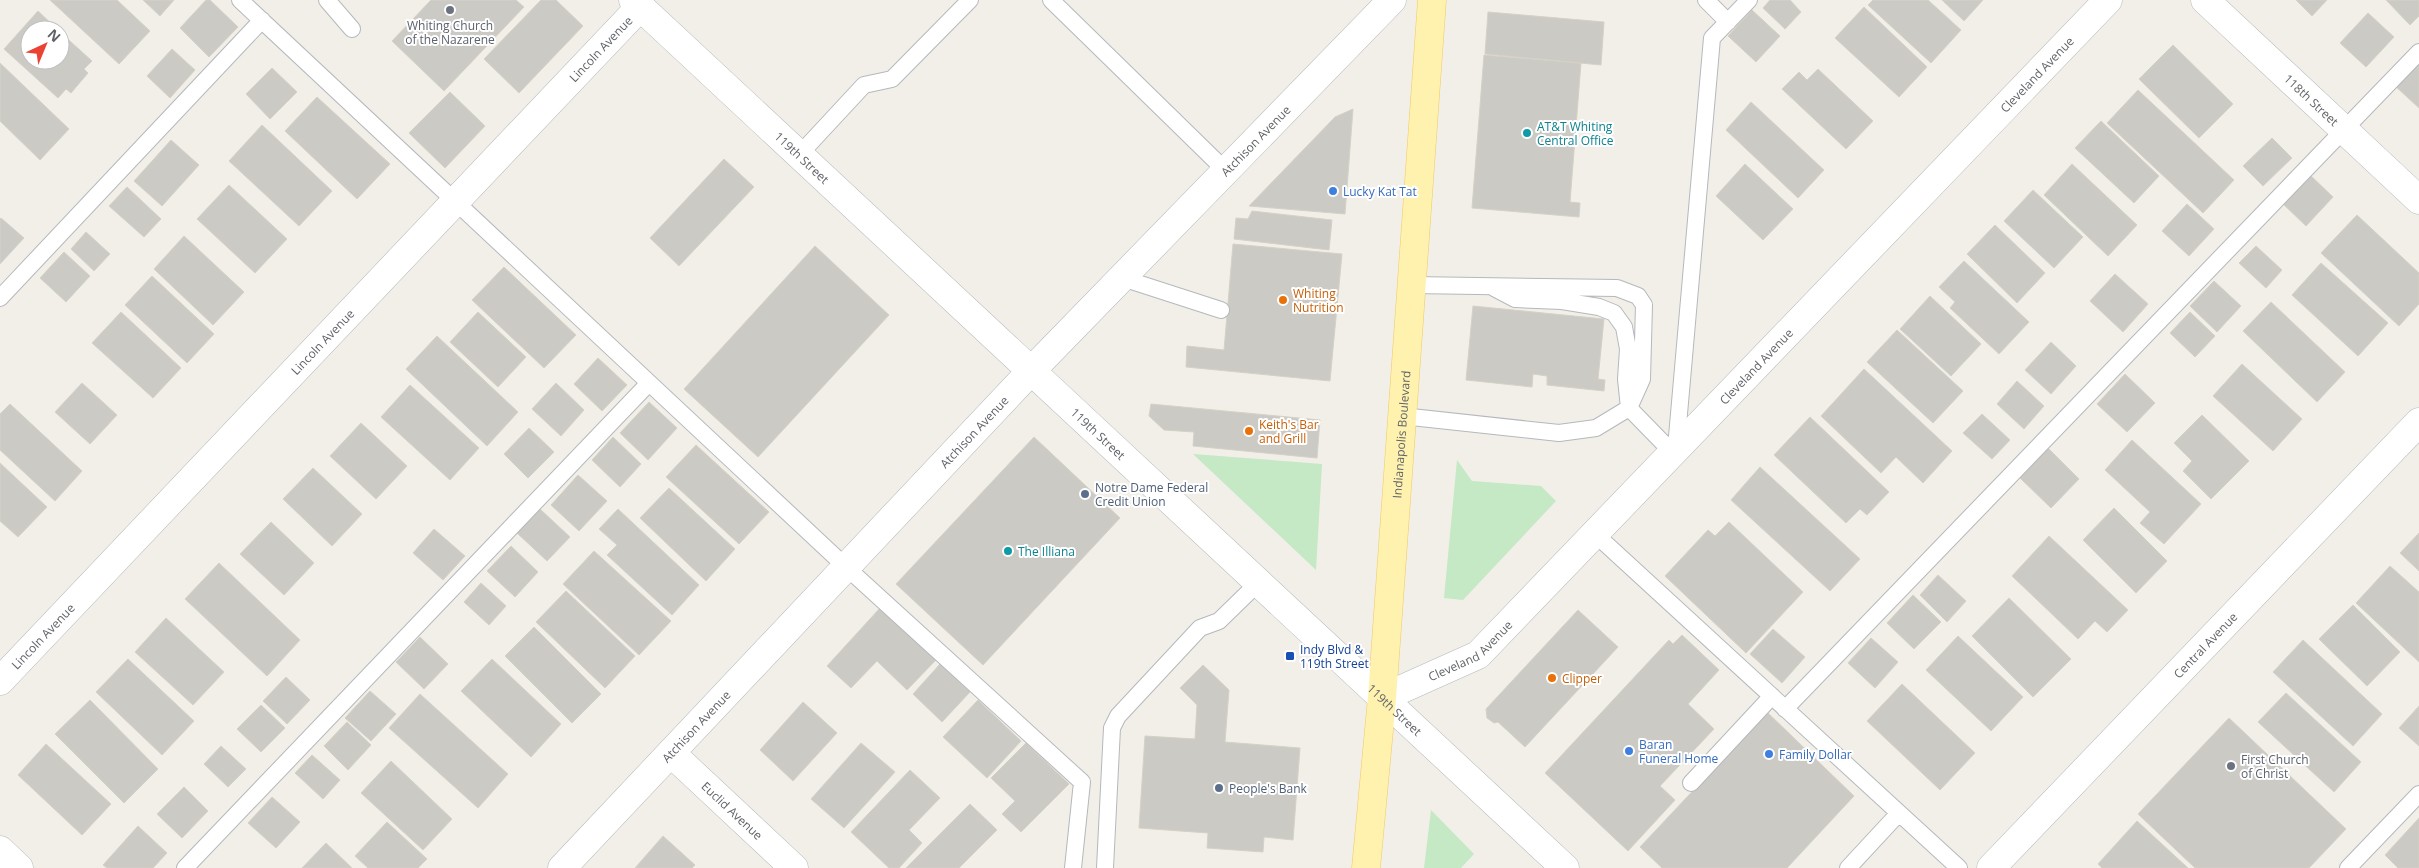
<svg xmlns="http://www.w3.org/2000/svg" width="2419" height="868" viewBox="0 0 2419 868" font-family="'Open Sans',sans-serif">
<rect width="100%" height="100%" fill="#f1efe8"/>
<path fill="#c5e8c5" d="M 1193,454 L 1322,464 L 1316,570 Z
M 1457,460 L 1472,481 L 1541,486 L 1556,501 L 1463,600 L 1444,598 Z
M 1431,810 L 1474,854 L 1461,868 L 1424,868 Z"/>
<path fill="#cccac5" stroke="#d6d1c6" d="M 50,0 L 117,0 L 150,31 L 119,64 Z
M 143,0 L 174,0 L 160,16 Z
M 206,0 L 210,0 L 238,27 L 209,57 L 180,28 Z
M 431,0 L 516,0 L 524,7 L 444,91 L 392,41 Z
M 541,0 L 556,0 L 583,26 L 519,93 L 484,59 Z
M 1770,0 L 1790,0 L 1801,12 L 1785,29 L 1763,8 Z
M 1873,0 L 1928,0 L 1961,30 L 1931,63 L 1868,5 Z
M 1942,0 L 1983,0 L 1964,21 Z
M 2296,0 L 2327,0 L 2312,16 Z
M 2386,0 L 2419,0 L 2419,16 L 2410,25 Z
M 1864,7 L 1927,67 L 1899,97 L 1835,38 Z
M 1752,10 L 1780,36 L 1756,62 L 1728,36 Z
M 38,11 L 58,30 L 30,30 L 30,60 L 60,60 L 60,32 L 92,61 L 84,69 L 88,73 L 71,93 L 66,89 L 58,98 L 4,49 Z
M 1488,12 L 1604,22 L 1601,65 L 1485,54 Z
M 2368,13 L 2394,37 L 2366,67 L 2340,43 Z
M 2173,45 L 2233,104 L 2199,138 L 2139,79 Z
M 172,49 L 195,70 L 170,98 L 147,76 Z
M 1484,55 L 1581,63 L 1570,202 L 1580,203 L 1579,217 L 1472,208 Z
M 2419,58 L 2419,108 L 2394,85 Z
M 0,63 L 69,129 L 40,160 L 0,121 Z
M 272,68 L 297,92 L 270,119 L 246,94 Z
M 1818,69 L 1873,121 L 1846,149 L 1782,89 L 1799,72 L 1807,80 Z
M 2138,90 L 2234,180 L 2203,213 L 2107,123 Z
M 450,92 L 485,126 L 445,168 L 409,133 Z
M 317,97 L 390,164 L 357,199 L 285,131 Z
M 1751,102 L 1824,170 L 1798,198 L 1726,130 Z
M 1353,109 L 1345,214 L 1249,206 L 1335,117 Z
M 2101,121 L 2159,176 L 2134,203 L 2075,148 Z
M 262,125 L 332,191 L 299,226 L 229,161 Z
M 2272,138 L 2292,158 L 2263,186 L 2243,166 Z
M 171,140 L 199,165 L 162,206 L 134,181 Z
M 724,159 L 754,187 L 679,266 L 650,238 Z
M 1745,164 L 1793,209 L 1763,240 L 1716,196 Z
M 2072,164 L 2137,225 L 2108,256 L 2044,195 Z
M 2309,174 L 2333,197 L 2306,226 L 2282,203 Z
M 229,185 L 287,239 L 255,273 L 197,219 Z
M 127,187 L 161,219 L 144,237 L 109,206 Z
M 2033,190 L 2083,237 L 2054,268 L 2004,221 Z
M 2187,204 L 2214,229 L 2189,256 L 2162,231 Z
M 1252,211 L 1332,220 L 1329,250 L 1234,239 L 1236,218 L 1248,219 Z
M 2357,215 L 2419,273 L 2419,304 L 2399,326 L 2321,253 Z
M 1,218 L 24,238 L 0,264 L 0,219 Z
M 1995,225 L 2045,273 L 2017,303 L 1967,254 Z
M 86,232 L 110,254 L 94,271 L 71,249 Z
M 184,236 L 244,292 L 213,325 L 154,269 Z
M 1233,244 L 1342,254 L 1330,381 L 1186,367 L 1187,346 L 1224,350 Z
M 815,246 L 889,315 L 758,457 L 684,389 Z
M 2256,246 L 2282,270 L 2266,288 L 2239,263 Z
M 64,252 L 90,276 L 66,302 L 40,278 Z
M 1964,261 L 2029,322 L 1999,354 L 1950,308 L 1955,302 L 1939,287 Z
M 2321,263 L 2388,323 L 2358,356 L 2292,295 Z
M 504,267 L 576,335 L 544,368 L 472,300 Z
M 2115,274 L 2148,304 L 2123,332 L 2090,301 Z
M 152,276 L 214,334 L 187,363 L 125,305 Z
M 2214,281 L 2241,306 L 2217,332 L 2190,306 Z
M 1930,296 L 1981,344 L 1951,376 L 1900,329 Z
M 2271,302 L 2345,372 L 2317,402 L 2243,331 Z
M 1473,306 L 1604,319 L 1598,379 L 1605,380 L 1604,391 L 1547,385 L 1547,376 L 1533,374 L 1532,387 L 1466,380 Z
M 121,312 L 181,368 L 153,398 L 92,343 Z
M 478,312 L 526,357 L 498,387 L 450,342 Z
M 2190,312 L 2215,336 L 2195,357 L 2170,333 Z
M 1897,330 L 1963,391 L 1933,423 L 1867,362 Z
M 437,336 L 518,412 L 487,446 L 406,369 Z
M 2051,342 L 2076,366 L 2051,394 L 2025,370 Z
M 598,358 L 627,385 L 602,411 L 574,384 Z
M 2242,364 L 2302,419 L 2273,451 L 2213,396 Z
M 1864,369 L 1952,451 L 1923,483 L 1896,457 L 1881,473 L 1821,416 Z
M 2125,374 L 2155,403 L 2127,432 L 2097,404 Z
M 2017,381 L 2044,406 L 2024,429 L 1997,404 Z
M 82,383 L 117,415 L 90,444 L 55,412 Z
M 556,383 L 584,410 L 561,436 L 532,409 Z
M 410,385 L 479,448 L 450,480 L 381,417 Z
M 649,402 L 677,428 L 648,460 L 620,433 Z
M 10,404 L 82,471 L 55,501 L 0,450 L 0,414 Z
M 1151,404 L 1320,420 L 1317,458 L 1193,446 L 1194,432 L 1164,430 L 1149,416 Z
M 1982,414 L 2010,440 L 1992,459 L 1963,433 Z
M 2202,415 L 2249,461 L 2211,499 L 2183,471 L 2192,461 L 2174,443 Z
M 1810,417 L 1889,492 L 1867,515 L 1860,509 L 1846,523 L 1774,455 Z
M 361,423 L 407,466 L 376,499 L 330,456 Z
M 529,428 L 554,452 L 528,478 L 504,454 Z
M 613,437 L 641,464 L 620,487 L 592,460 Z
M 1034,437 L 1120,518 L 983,665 L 896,584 Z
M 2132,440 L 2201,504 L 2164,544 L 2140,523 L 2150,512 L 2105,470 Z
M 696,445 L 769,512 L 739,544 L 666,477 Z
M 2048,448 L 2079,479 L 2051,508 L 2020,478 Z
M 0,463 L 47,507 L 18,537 L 0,521 Z
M 1760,467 L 1860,559 L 1830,591 L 1731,500 Z
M 313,468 L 362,514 L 332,546 L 283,499 Z
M 578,475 L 607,501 L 579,531 L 551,505 Z
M 669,488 L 735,549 L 706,581 L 640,518 Z
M 2114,508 L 2167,561 L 2136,593 L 2083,540 Z
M 540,509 L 570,537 L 547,561 L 517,533 Z
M 618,509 L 699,585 L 672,615 L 607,555 L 617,545 L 599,529 Z
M 271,522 L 314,563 L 284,595 L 240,554 Z
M 1729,522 L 1803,592 L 1746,653 L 1665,576 L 1708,530 L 1715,536 Z
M 434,529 L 465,556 L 443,580 L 413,553 Z
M 2419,533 L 2419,571 L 2400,553 Z
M 2049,536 L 2128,610 L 2107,632 L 2095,621 L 2078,639 L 2012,576 Z
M 511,546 L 538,572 L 515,597 L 487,571 Z
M 594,551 L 671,621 L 639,655 L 563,584 Z
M 219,563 L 300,640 L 267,676 L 185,599 Z
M 2390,566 L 2419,592 L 2419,662 L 2356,603 Z
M 1938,575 L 1966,601 L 1947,622 L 1920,595 Z
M 481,583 L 506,606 L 489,625 L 464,602 Z
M 566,591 L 635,656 L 605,688 L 536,622 Z
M 1913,595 L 1941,622 L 1914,649 L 1887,623 Z
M 2009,598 L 2071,659 L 2033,697 L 1972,636 Z
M 2353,605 L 2400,652 L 2367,686 L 2319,639 Z
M 880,608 L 936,660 L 907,690 L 877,661 L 851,688 L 827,666 Z
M 1578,610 L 1618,647 L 1525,747 L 1498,722 L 1494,723 L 1487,718 L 1486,709 Z
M 166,618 L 224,672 L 193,705 L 135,652 Z
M 534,627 L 601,694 L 572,723 L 505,656 Z
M 1773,629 L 1805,657 L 1782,683 L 1750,654 Z
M 1682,635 L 1719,670 L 1688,704 L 1714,729 L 1660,786 L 1675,800 L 1628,851 L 1545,773 L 1669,640 L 1673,644 Z
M 1958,636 L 2023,697 L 1991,731 L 1926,670 Z
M 420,637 L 448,664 L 424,689 L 396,662 Z
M 1871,638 L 1898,662 L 1875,688 L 1848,663 Z
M 2303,640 L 2382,714 L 2353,746 L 2273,672 Z
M 128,659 L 194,721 L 162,755 L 96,692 Z
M 492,659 L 561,724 L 531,757 L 461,691 Z
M 940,664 L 970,692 L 942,722 L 913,694 Z
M 1203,665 L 1229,690 L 1225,742 L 1300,748 L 1293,840 L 1264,837 L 1263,852 L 1207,848 L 1208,833 L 1139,828 L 1145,736 L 1195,739 L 1197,705 L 1180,688 Z
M 286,677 L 310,700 L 287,724 L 263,701 Z
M 1902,684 L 1975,753 L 1940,790 L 1867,721 Z
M 370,691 L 396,714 L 371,741 L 345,718 Z
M 2286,693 L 2361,762 L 2334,792 L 2258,722 Z
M 420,694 L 508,774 L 478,808 L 389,728 Z
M 90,700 L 158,769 L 124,803 L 55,734 Z
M 978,700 L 1021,741 L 987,778 L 943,737 Z
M 803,702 L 837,733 L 793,781 L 760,750 Z
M 261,705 L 285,728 L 261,752 L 237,729 Z
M 2419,706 L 2419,746 L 2399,728 Z
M 1767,712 L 1854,796 L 1787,868 L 1662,868 L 1640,847 Z
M 2229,718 L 2346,829 L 2309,868 L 2195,868 L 2138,814 Z
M 347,722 L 371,745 L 348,770 L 324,746 Z
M 861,743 L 895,772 L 844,828 L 811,799 Z
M 1026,743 L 1069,784 L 1021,832 L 1002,814 L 1015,801 L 991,778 Z
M 46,744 L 111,804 L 82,835 L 18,775 Z
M 221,746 L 246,769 L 228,787 L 204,764 Z
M 312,755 L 340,780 L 323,799 L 295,773 Z
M 391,761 L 452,819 L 423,850 L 361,793 Z
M 910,770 L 940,798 L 909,830 L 922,843 L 899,868 L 889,868 L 851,832 Z
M 184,787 L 208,811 L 182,838 L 157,814 Z
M 272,797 L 300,822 L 276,848 L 248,823 Z
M 970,804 L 997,830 L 959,868 L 906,868 Z
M 2419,818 L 2419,868 L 2398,868 L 2385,855 Z
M 2137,821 L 2188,868 L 2102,868 L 2098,864 Z
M 387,822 L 427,859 L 418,868 L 368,868 L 355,856 Z
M 138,826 L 167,853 L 153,868 L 107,868 L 103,865 Z
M 663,836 L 695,865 L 692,868 L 635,868 Z
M 326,843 L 352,868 L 302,868 Z"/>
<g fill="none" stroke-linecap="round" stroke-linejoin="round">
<g stroke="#b5b8bc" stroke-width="18">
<path id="service" d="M 240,0 L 846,567 L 1082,782 L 1073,868
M 327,0 L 352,29
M 1051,0 L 1226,171
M 1706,0 L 1728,22
M 799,155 L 864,85 L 892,79 L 970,0
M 1122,278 L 1221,310
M 1494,288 L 1515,299 L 1562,301 L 1599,307 L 1614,313 L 1624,327 L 1628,349 L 1626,379 L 1629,408 L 1672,452
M 0,298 L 262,20
M 1402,416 L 1559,433 L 1596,428 L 1629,408 L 1642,379 L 1644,305 L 1638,296 L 1617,288 L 1412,285
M 1676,448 L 1712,38 L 1749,0
M 1594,533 L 1959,868
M 1785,709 L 2419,52
M 1691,783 L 1772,696
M 185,868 L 649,383
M 1105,868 L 1112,728 L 1118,716 L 1200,628 L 1219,621 L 1258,583
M 1848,868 L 1899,813
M 2348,868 L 2419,794"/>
</g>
<g stroke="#b5b8bc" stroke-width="29">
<g id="minor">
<path id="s1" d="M 2205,0 L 2419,200"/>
<path id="s2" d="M 0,681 L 640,7 L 640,0"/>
<path id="s3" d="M 1382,698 L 1478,655 L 2108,0"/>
<path id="s4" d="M 671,753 L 794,868"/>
<path d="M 0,850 L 19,868"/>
<path id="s5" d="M 562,868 L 1031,371 L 1392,0"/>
<path id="s6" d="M 1991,868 L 2419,422"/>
</g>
</g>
<g stroke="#b5b8bc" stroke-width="29">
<g id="tertiary">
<path id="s7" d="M 633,0 L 1565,868"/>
</g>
</g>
<g stroke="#f2c960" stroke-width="29">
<g id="primary">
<path id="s8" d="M 1366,868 L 1382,698 L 1432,0"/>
</g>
</g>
<use href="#service" stroke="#fff" stroke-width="16"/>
<use href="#minor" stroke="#fff" stroke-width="28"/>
<use href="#tertiary" stroke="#fff" stroke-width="28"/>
<use href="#primary" stroke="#fff2af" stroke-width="28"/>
</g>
<g fill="#6b7280" stroke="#fff" stroke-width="2">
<circle cx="450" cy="10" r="5"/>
<circle cx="2231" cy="766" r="5"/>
</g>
<g fill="#0f9aa8" stroke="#fff" stroke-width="2">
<circle cx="1527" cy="133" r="5"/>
<circle cx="1008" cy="551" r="5"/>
</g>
<g fill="#3f7fe0" stroke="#fff" stroke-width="2">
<circle cx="1333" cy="191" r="5"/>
<circle cx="1629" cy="751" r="5"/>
<circle cx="1769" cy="754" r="5"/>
</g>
<g fill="#e8710a" stroke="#fff" stroke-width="2">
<circle cx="1283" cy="300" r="5"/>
<circle cx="1249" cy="431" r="5"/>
<circle cx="1552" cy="678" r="5"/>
</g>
<g fill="#5c6f8a" stroke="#fff" stroke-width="2">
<circle cx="1085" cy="494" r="5"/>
<circle cx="1219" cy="788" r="5"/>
</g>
<rect fill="#1a4fb4" stroke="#fff" stroke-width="2" x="1285" y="651" width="10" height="10" rx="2.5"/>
<g text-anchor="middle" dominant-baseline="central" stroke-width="4" stroke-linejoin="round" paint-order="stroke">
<g font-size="12" fill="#5b616d" stroke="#fff">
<text x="450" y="25">Whiting Church<tspan x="450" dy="14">of the Nazarene</tspan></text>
<text x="2241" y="759" text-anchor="start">First Church<tspan x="2241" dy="14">of Christ</tspan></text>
</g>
<g font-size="12" fill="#5f6368" stroke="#fff">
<text stroke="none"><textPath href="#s2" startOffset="872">Lincoln Avenue</textPath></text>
<text stroke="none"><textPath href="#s3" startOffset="911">Cleveland Avenue</textPath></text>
<text stroke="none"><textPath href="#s1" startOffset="146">118th Street</textPath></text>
<text stroke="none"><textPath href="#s5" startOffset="1005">Atchison Avenue</textPath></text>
<text stroke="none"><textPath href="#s7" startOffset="231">119th Street</textPath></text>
<text stroke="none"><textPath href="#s2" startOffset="468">Lincoln Avenue</textPath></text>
<text stroke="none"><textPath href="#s3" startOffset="506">Cleveland Avenue</textPath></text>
<text stroke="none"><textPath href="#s5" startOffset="600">Atchison Avenue</textPath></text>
<text stroke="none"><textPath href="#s7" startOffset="636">119th Street</textPath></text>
<text stroke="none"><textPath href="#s8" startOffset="435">Indianapolis Boulevard</textPath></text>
<text stroke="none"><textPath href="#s2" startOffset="62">Lincoln Avenue</textPath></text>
<text stroke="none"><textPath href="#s6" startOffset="309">Central Avenue</textPath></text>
<text stroke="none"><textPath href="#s3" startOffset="101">Cleveland Avenue</textPath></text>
<text stroke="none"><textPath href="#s7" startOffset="1041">119th Street</textPath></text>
<text stroke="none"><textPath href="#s5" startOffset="195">Atchison Avenue</textPath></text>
<text stroke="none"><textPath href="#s4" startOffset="84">Euclid Avenue</textPath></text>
</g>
<g font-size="12" fill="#0d838f" stroke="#fff" text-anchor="start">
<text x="1537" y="126">AT&amp;T Whiting<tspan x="1537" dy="14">Central Office</tspan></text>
<text x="1018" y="551">The Illiana</text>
</g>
<g font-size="12" fill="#366cbe" stroke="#fff" text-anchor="start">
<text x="1343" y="191">Lucky Kat Tat</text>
<text x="1639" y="744">Baran<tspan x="1639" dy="14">Funeral Home</tspan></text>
<text x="1779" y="754">Family Dollar</text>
</g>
<g font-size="12" fill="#c56008" stroke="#fff" text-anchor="start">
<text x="1293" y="293">Whiting<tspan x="1293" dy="14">Nutrition</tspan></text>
<text x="1259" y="424">Keith's Bar<tspan x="1259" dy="14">and Grill</tspan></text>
<text x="1562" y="678">Clipper</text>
</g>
<g font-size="12" fill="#4e5e75" stroke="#fff" text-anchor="start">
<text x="1095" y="487">Notre Dame Federal<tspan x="1095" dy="14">Credit Union</tspan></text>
<text x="1229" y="788">People's Bank</text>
</g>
<g font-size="12" fill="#164399" stroke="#fff" text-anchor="start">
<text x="1300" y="649">Indy Blvd &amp;<tspan x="1300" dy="14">119th Street</tspan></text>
</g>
</g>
<g transform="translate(45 45) rotate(44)"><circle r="24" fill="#ffffff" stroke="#bfc1c3"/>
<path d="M0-4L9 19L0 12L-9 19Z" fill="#ea4335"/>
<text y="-8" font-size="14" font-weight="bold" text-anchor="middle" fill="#5f6368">N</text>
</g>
</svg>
